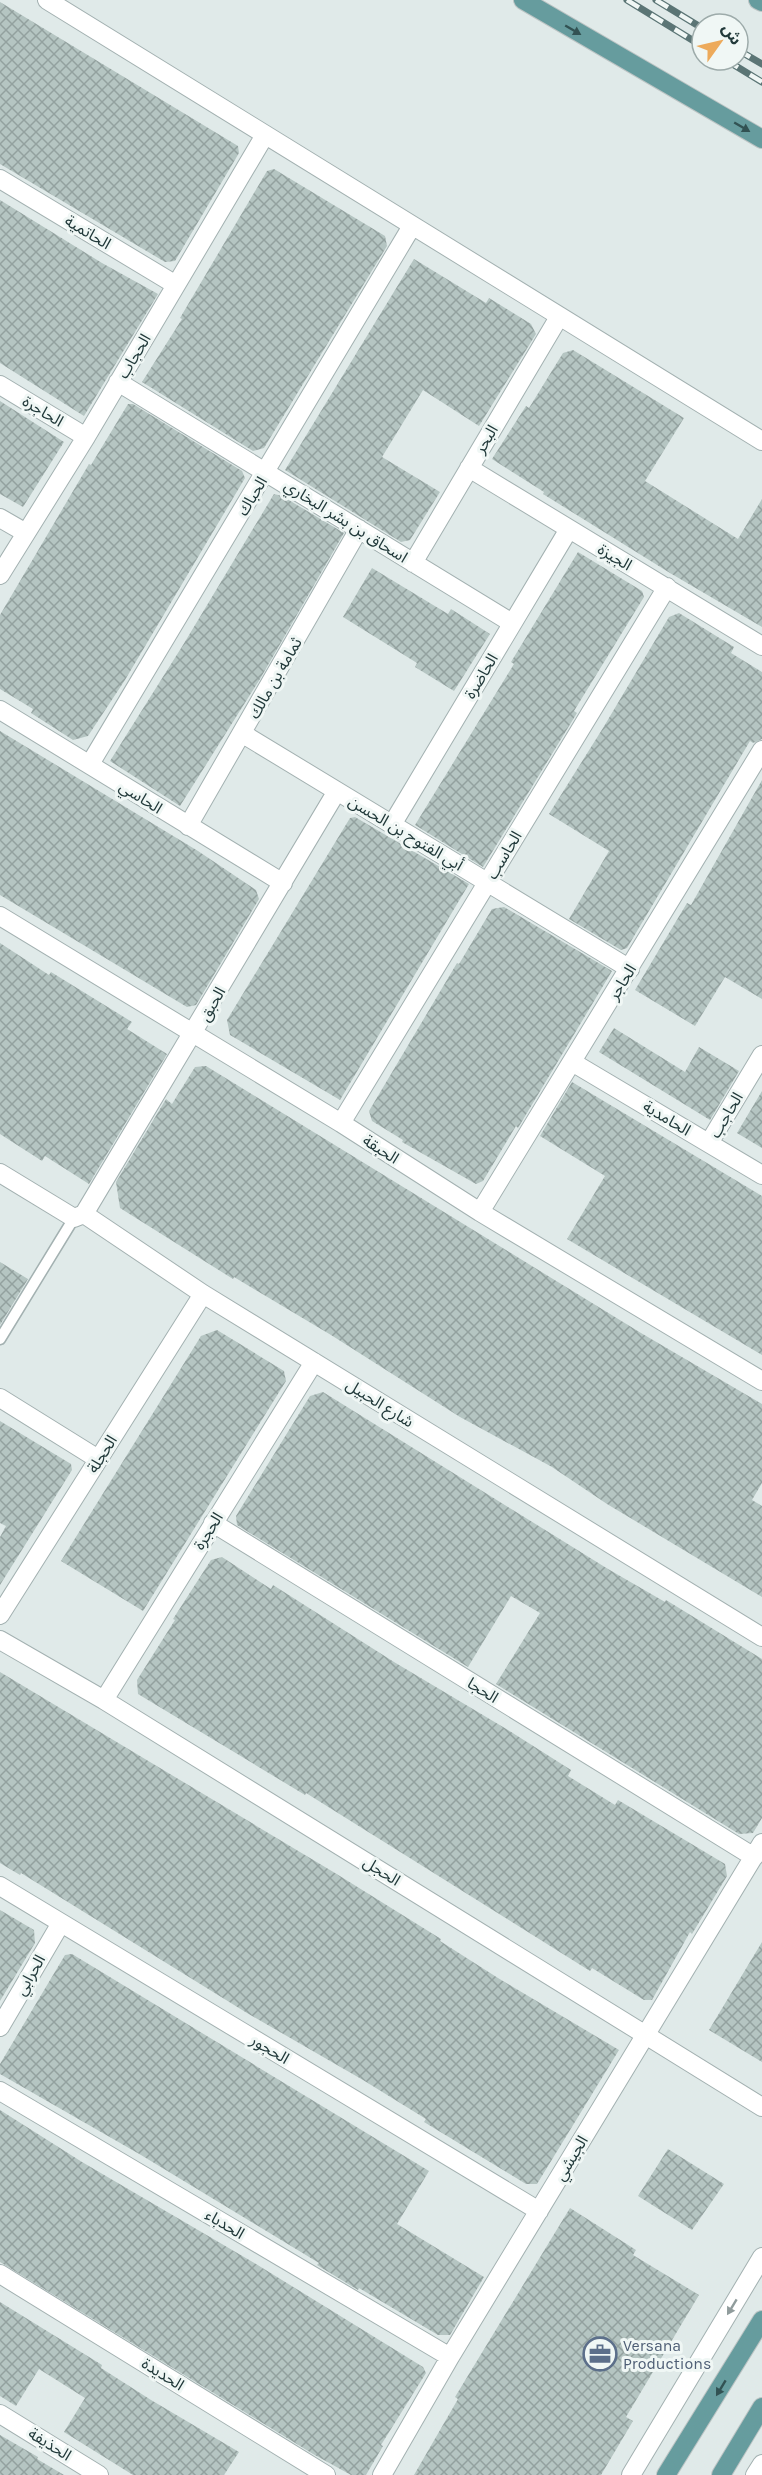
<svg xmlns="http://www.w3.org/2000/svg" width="762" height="2475" viewBox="0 0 762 2475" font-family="Karla,'Noto Sans Arabic',sans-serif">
<defs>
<pattern id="building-cross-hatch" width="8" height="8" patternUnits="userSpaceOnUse" patternTransform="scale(1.5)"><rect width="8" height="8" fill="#b5c5c2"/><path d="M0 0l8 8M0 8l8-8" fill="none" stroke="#93a19f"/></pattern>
</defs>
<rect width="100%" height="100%" fill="#e0eae9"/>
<path fill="url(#building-cross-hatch)" d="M 0,2 L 238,146 L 239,153 L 175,261 L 165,262 L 0,164 Z
M 274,169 L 385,236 L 387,246 L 264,448 L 253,451 L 142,382 L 182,319 L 180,318 L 267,171 Z
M 0,200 L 102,263 L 158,294 L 84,416 L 0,363 Z
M 414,259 L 486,303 L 489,298 L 531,324 L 536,334 L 479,426 L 423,390 L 382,457 L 440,492 L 410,540 L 401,542 L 285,470 Z
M 573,350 L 684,418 L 645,481 L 738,539 L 762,499 L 762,627 L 670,573 L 543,494 L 544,492 L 492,459 L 526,406 L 529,408 L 563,353 Z
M 0,401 L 64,442 L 23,507 L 0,494 Z
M 128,404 L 133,404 L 242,471 L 245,478 L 125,680 L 88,736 L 73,740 L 31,713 L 33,709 L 0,689 L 0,615 L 89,464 L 91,465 Z
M 274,494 L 282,496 L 344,533 L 260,679 L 180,806 L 110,761 L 183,645 Z
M 578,552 L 642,591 L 644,597 L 574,711 L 577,713 L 483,867 L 415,825 L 514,664 L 511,662 Z
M 372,568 L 448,614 L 451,609 L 490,634 L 454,691 L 415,667 L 417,663 L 343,617 Z
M 679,613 L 734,647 L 731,653 L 762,672 L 762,739 L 753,743 L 750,741 L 627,948 L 621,950 L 569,919 L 609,851 L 549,814 L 603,728 L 669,617 Z
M 0,731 L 198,851 L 256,890 L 259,899 L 196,1005 L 187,1007 L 0,895 Z
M 762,780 L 762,999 L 725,977 L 695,1026 L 635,990 L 687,903 L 691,905 Z
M 355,817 L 469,884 L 340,1100 L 230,1035 L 227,1020 L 350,818 Z
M 504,907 L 612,971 L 518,1128 L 516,1126 L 483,1181 L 476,1184 L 402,1142 L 403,1140 L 372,1121 L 369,1111 L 457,963 L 459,964 L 492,909 Z
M 0,943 L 49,975 L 51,972 L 132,1022 L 127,1029 L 167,1054 L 89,1184 L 45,1156 L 42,1161 L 0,1134 Z
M 614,1028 L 685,1072 L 699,1047 L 739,1071 L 710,1120 L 599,1052 Z
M 206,1066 L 641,1333 L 762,1404 L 762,1483 L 752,1500 L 762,1506 L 762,1597 L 607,1504 L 552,1467 L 460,1417 L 331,1335 L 234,1277 L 233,1279 L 120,1208 L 116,1182 L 166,1099 L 172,1104 L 195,1067 Z
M 572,1082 L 762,1196 L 762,1355 L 567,1239 L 605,1176 L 540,1136 Z
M 762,1091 L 762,1148 L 737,1133 Z
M 0,1262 L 28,1279 L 0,1325 Z
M 217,1330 L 284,1371 L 286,1381 L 143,1611 L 61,1561 L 201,1336 Z
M 323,1392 L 608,1569 L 665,1602 L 666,1600 L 762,1659 L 762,1818 L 753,1833 L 739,1834 L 496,1684 L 540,1613 L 511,1596 L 468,1667 L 237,1525 L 236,1516 L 310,1396 Z
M 0,1421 L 71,1464 L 72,1470 L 0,1585 L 0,1537 L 6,1526 L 0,1523 Z
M 222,1557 L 271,1589 L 273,1585 L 394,1662 L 508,1730 L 571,1770 L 568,1776 L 615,1805 L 618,1800 L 725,1864 L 727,1876 L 692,1934 L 690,1932 L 652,2000 L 644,2000 L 592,1968 L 590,1971 L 306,1793 L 305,1795 L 138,1694 L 137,1680 L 175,1620 L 173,1619 L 211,1560 Z
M 0,1672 L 335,1873 L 441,1939 L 440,1941 L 498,1978 L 619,2050 L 537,2184 L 526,2184 L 424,2122 L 426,2119 L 363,2080 L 247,2013 L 21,1873 L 20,1875 L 0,1863 Z
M 0,1910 L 34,1930 L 35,1943 L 0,2001 Z
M 762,1942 L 762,2062 L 709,2030 Z
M 72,1954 L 429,2171 L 397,2224 L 484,2277 L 450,2335 L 438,2335 L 359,2288 L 358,2290 L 317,2265 L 319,2263 L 141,2155 L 0,2074 L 0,2064 L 65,1955 Z
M 0,2110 L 82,2162 L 256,2264 L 423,2367 L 426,2373 L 381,2445 L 383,2446 L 366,2475 L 351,2475 L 313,2454 L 0,2262 Z
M 668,2149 L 724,2184 L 692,2230 L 638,2196 Z
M 570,2208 L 636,2250 L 633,2255 L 699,2295 L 626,2417 L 633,2421 L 601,2475 L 414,2475 L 458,2399 L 455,2397 Z
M 0,2302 L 102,2365 L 101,2368 L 151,2400 L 239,2452 L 224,2475 L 133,2475 L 64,2432 L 85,2398 L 39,2369 L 16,2406 L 0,2396 Z
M 0,2435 L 38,2457 L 37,2459 L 64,2475 L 0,2475 Z"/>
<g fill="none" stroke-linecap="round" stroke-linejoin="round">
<g stroke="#a3b1b1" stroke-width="13">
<path id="service" d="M 0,1339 L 74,1218"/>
</g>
<g stroke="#a3b1b1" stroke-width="20">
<path id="minor" d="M 47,0 L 762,441
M 0,179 L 176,285
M 118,382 L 512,623
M 0,385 L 86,437
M 469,468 L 762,646
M 0,518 L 26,533
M 413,563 L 559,317
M 0,575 L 86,437 L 265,135
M 0,710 L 283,883
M 243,734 L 630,969
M 90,764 L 412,226
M 393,823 L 569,529
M 188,826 L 359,529
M 0,916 L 341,1123 L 480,1212 L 762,1381
M 572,1062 L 762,1175
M 341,1123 L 667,587
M 709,1143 L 762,1055
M 0,1173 L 74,1218 L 84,1214 L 203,1294 L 762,1637
M 480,1212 L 762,750
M 84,1214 L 337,791
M 0,1398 L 98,1459
M 213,1523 L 754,1857
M 0,1615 L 203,1294
M 0,1640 L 104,1700 L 762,2107
M 104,1700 L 314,1362
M 0,1886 L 539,2211
M 0,2027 L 61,1923
M 0,2091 L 450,2357
M 0,2274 L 326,2475
M 0,2414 L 99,2475
M 382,2475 L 450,2357 L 762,1843"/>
</g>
<g stroke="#a3b1b1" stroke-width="20">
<path id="tertiary" d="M 631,2475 L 762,2257
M 755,2475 L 762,2464"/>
</g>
<g stroke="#bcc4c4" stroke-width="20">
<path id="primary" d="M 523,0 L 762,139
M 758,0 L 762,2
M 666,2475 L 762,2320
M 721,2475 L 762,2407"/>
</g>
<use href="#service" stroke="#fff" stroke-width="10"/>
<use href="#minor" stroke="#fff" stroke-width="18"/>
<use href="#tertiary" stroke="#fff" stroke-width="18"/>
<use href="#primary" stroke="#669c9e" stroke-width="18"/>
<g stroke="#5b7575" stroke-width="7">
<path id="rail" d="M 627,0 L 702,46
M 656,0 L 702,28
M 738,50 L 762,64
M 726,60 L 762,82"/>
</g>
<use href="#rail" stroke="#f0f7f5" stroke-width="4.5" stroke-dasharray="14" stroke-linecap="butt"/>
</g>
<defs><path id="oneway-solid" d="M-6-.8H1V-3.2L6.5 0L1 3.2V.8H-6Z" transform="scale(1.5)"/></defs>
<g fill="#325253">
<use href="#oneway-solid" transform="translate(573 30) rotate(30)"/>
<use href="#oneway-solid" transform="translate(742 127) rotate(30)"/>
<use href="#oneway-solid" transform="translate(721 2388) rotate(121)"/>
</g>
<use fill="#909c9c" href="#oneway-solid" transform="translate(732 2307) rotate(121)"/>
<defs>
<g id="office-ring" transform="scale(1.725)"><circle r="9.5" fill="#f0f7f5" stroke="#5c6f8a" stroke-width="1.5"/><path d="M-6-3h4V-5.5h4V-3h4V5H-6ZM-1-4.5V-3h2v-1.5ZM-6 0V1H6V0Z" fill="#5c6f8a"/></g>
</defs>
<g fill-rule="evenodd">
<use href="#office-ring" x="600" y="2354"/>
</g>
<g text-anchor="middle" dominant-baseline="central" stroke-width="6" stroke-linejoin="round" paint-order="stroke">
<g font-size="16" fill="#21393a" stroke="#f0f7f5">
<text transform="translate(88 232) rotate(31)">الحاتمية</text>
<text transform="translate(134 356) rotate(-59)">الحجاب</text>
<text transform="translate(43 411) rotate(31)">الحاجرة</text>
<text transform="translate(486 439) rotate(-59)">البحر</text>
<text transform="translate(252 496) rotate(-59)">الحباك</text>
<text transform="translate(346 521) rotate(32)">اسحاق بن بشر البخاري</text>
<text transform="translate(615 557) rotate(31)">الجيزة</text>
<text transform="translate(481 676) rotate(-59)">الحاضرة</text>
<text transform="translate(275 678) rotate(-60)">ثمامة بن مالك</text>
<text transform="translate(141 797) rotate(32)">الحاسي</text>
<text transform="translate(406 833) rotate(31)">أبي الفتوح بن الحسن</text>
<text transform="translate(504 855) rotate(-59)">الحاسب</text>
<text transform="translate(622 982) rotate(-58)">الحاجر</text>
<text transform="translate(212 1004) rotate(-60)">الحبق</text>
<text transform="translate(726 1115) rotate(-59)">الحاجب</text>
<text transform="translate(667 1118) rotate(31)">الحامدية</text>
<text transform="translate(381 1149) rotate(33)">الحبقة</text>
<text transform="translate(380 1403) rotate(32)">شارع الحبيل</text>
<text transform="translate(102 1454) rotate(-58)">الحجلة</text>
<text transform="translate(208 1531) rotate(-58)">الحجرة</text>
<text transform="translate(483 1690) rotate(32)">الحجا</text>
<text transform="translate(382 1871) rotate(32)">الحجل</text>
<text transform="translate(30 1975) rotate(-60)">الحرابي</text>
<text transform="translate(270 2049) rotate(31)">الحجور</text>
<text transform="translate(571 2158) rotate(-59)">الجيشي</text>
<text transform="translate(225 2224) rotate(31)">الحدباء</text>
<text transform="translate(163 2374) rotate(32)">الحديدة</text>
<text transform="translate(50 2444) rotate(32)">الحذيفة</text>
</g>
<g font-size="16" fill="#4e5e75" stroke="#f0f7f5" text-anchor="start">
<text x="623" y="2345">Versana<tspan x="623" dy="18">Productions</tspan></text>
</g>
</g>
<g transform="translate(720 42) rotate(56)"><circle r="28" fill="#f0f7f5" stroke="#9dabaa" stroke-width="1.5"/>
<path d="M0-4.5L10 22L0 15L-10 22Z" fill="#edaa5b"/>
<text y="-9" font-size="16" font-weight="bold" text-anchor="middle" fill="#21393a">ش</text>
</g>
</svg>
